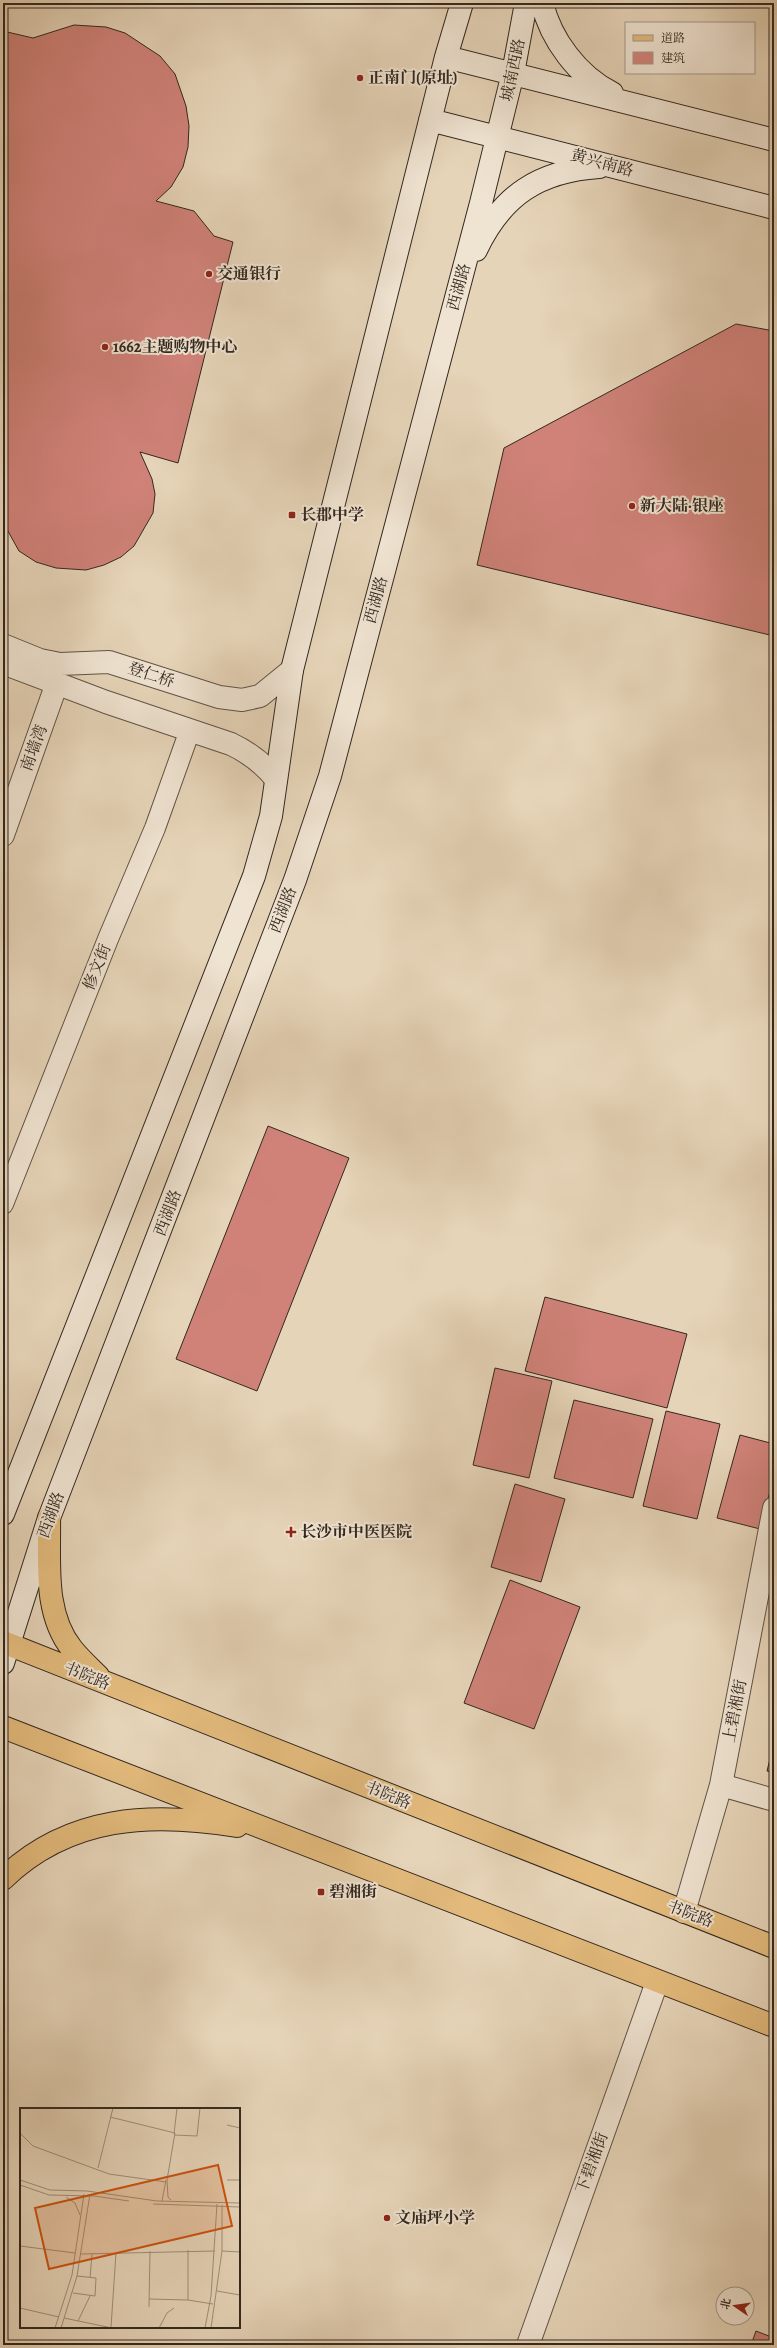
<svg xmlns="http://www.w3.org/2000/svg" width="777" height="2348" viewBox="0 0 777 2348" font-family="Alegreya,'Noto Serif SC',serif">
<rect width="100%" height="100%" fill="#e6d4b8"/>
<filter id="stains"><feTurbulence type="fractalNoise" baseFrequency=".005" numOctaves="4"/><feColorMatrix values="0 0 0 0 .2 0 0 0 0 .09 0 0 0 0 .02 0 0 0 .5 -.17"/></filter>
<radialGradient id="worn" r=".72"><stop offset=".6" stop-color="#630" stop-opacity="0"/><stop offset="1" stop-color="#630" stop-opacity=".3"/></radialGradient>
<path fill="#d08279" stroke="#332820" d="M 74,25 L 106,27 L 125,33 L 160,56 L 175,74 L 186,106 L 189,126 L 188,147 L 183,167 L 171,187 L 156,201 L 194,211 L 214,236 L 233,242 L 178,463 L 140,452 L 152,479 L 155,494 L 153,513 L 134,546 L 121,557 L 104,565 L 86,570 L 56,568 L 36,562 L 19,551 L 4,524 L 3,529 L 3,31 L 33,38 Z
M 736,324 L 774,331 L 774,636 L 477,565 L 504,448 Z
M 268,1126 L 349,1158 L 257,1391 L 176,1359 Z
M 545,1297 L 687,1334 L 667,1408 L 525,1371 Z
M 495,1368 L 552,1381 L 529,1478 L 473,1465 Z
M 574,1400 L 653,1419 L 633,1498 L 554,1478 Z
M 666,1411 L 720,1424 L 697,1519 L 643,1506 Z
M 740,1435 L 774,1444 L 774,1476 L 760,1529 L 717,1518 Z
M 515,1484 L 565,1499 L 541,1582 L 491,1567 Z
M 510,1580 L 580,1607 L 534,1729 L 464,1703 Z
M 774,1743 L 774,1773 L 767,1771 Z
M 756,2331 L 774,2338 L 774,2345 L 751,2345 Z"/>
<g fill="none" stroke-linecap="round" stroke-linejoin="round">
<g stroke="#605346" stroke-width="22">
<path id="lane" d="M 3,1204 L 108,939 L 155,828 L 190,730"/>
</g>
<g stroke="#605346" stroke-width="24">
<path id="street" d="M 3,645 L 40,660 L 60,664 L 109,662 L 219,697 L 242,700 L 260,696 L 292,670
M 3,663 L 106,702 L 231,744 C 250,753 263,763 276,779
M 3,835 L 57,683
M 721,1785 L 774,1800
M 684,1912 L 721,1785 L 774,1508
M 528,2345 L 657,1982"/>
</g>
<g stroke="#332820" stroke-width="24">
<path id="secondary" d="M 542,3 C 551,40 578,76 612,93
M 446,57 L 774,140
M 430,120 L 774,208
M 476,250 C 502,195 539,171 599,167
M 3,1514 L 254,876 L 271,816 L 292,670 L 446,57 L 462,3
M 3,1663 L 49,1518 L 295,880 L 330,776 L 481,203 L 513,73 L 526,3"/>
</g>
<g stroke="#332820" stroke-width="24">
<path id="primary" d="M 49,1518 C 50,1561 43,1613 72,1649 C 80,1659 89,1667 98,1676
M 3,1642 L 774,1947
M 3,1727 L 774,2026
M 3,1879 C 69,1815 152,1812 237,1826"/>
</g>
<use href="#lane" stroke="#efe3d1" stroke-width="20"/>
<use href="#street" stroke="#efe3d1" stroke-width="22"/>
<use href="#secondary" stroke="#efe3d1" stroke-width="22"/>
<use href="#primary" stroke="#e3ba7c" stroke-width="22"/>
</g>
<g fill="#8f2418" stroke="#efe3d1" stroke-width="1.5">
<circle cx="360" cy="78" r="4"/>
<circle cx="209" cy="274" r="4"/>
<circle cx="105" cy="347" r="4"/>
<circle cx="632" cy="506" r="4"/>
<rect x="288" y="511" width="8" height="8" rx="2"/>
<path d="M289 1526h4v4h4v4h-4v4h-4v-4h-4v-4h4z"/>
<rect x="317" y="1888" width="8" height="8" rx="2"/>
<circle cx="387" cy="2218" r="4"/>
</g>
<g text-anchor="middle" dominant-baseline="central" stroke-width="4" stroke-linejoin="round" paint-order="stroke">
<g font-size="16" fill="#332820" stroke="#efe3d1">
<text transform="translate(513 70) rotate(-78)">城南西路</text>
<text transform="translate(602 163) rotate(15)">黄兴南路</text>
<text transform="translate(459 287) rotate(-75)">西湖路</text>
<text transform="translate(376 600) rotate(-75)">西湖路</text>
<text transform="translate(151 675) rotate(18)">登仁桥</text>
<text transform="translate(34 748) rotate(-70)">南墙湾</text>
<text transform="translate(283 910) rotate(-69)">西湖路</text>
<text transform="translate(97 967) rotate(-68)">修文街</text>
<text transform="translate(168 1213) rotate(-69)">西湖路</text>
<text transform="translate(51 1515) rotate(-70)">西湖路</text>
<text transform="translate(87 1676) rotate(22)">书院路</text>
<text transform="translate(735 1711) rotate(-79)">上碧湘街</text>
<text transform="translate(388 1795) rotate(22)">书院路</text>
<text transform="translate(690 1914) rotate(21)">书院路</text>
<text transform="translate(592 2163) rotate(-70)">下碧湘街</text>
</g>
<g font-size="16" font-weight="bold" fill="#332820" stroke="#efe3d1" text-anchor="start">
<text x="368" y="78">正南门(原址)</text>
<text x="217" y="274">交通银行</text>
<text x="113" y="347">1662主题购物中心</text>
<text x="640" y="506">新大陆·银座</text>
<text x="300" y="515">长郡中学</text>
<text x="300" y="1532">长沙市中医医院</text>
<text x="329" y="1892">碧湘街</text>
<text x="395" y="2218">文庙坪小学</text>
</g>
</g>
<g transform="translate(20 2108)">
<rect width="220" height="220" fill="#e6d4b8"/>
<path fill="none" stroke="#9e8f7b" stroke-width="1" d="M 90,9 L 155,25 L 147,72 L 148,89 L 151,92M 207,17 L 220,20M 0,25 L 13,38 L 89,66 L 146,74M 154,26 L 157,0M 154,27 L 177,28 L 180,0M 78,60 L 93,0M 0,72 L 30,82 L 67,83 L 137,93 L 220,95M 207,72 L 220,72M 0,77 L 29,87 L 74,88 L 109,93M 46,89 L 55,95 L 60,107M 142,93 L 146,72M 133,96 L 220,99M 0,138 L 55,145M 202,143 L 220,144M 61,146 L 195,143M 70,170 L 72,146M 197,183 L 220,187M 53,185 L 75,188 L 76,170 L 57,168M 129,191 L 168,192 L 193,196M 168,192 L 168,142M 129,199 L 130,143M 0,200 L 39,209M 44,210 L 92,220M 58,213 L 70,188M 91,219 L 96,145M 35,220 L 52,167 L 64,86M 41,220 L 57,168 L 70,86M 139,220 L 147,205 L 154,200M 185,220 L 191,188 L 197,96M 191,220 L 202,143 L 202,97"/>
<path fill="#cd520f" fill-opacity="0.15" stroke="#cd520f" stroke-width="2" d="M 198,57 L 212,118 L 29,161 L 15,100 Z"/>
<rect width="220" height="220" fill="none" stroke="#332820" stroke-width="2"/>
</g>
<rect width="777" height="2348" fill="none" stroke="#e6d4b8" stroke-width="16"/>
<rect x="4" y="4" width="769" height="2340" fill="none" stroke="#332820" stroke-width="2"/>
<rect x="8" y="8" width="761" height="2332" fill="none" stroke="#332820"/>
<rect x="625" y="22" width="130" height="52" fill="#efe3d1" stroke="#a4988a"/>
<rect x="633" y="35" width="20" height="6" fill="#e3ba7c" stroke="#a4988a"/>
<text x="661" y="42" font-size="12" fill="#332820">道路</text>
<rect x="633" y="52" width="20" height="12" fill="#d08279" stroke="#a4988a"/>
<text x="661" y="62" font-size="12" fill="#332820">建筑</text>
<g transform="translate(735 2306) rotate(283)"><circle r="19" fill="#efe3d1" stroke="#a4988a"/>
<path d="M0-3L7 15L0 10L-7 15Z" fill="#8f2418"/>
<text y="-6" font-size="11" font-weight="bold" text-anchor="middle" fill="#332820">北</text>
</g>
<rect width="100%" height="100%" filter="url(#stains)"/>
<rect width="100%" height="100%" fill="url(#worn)"/>
</svg>
